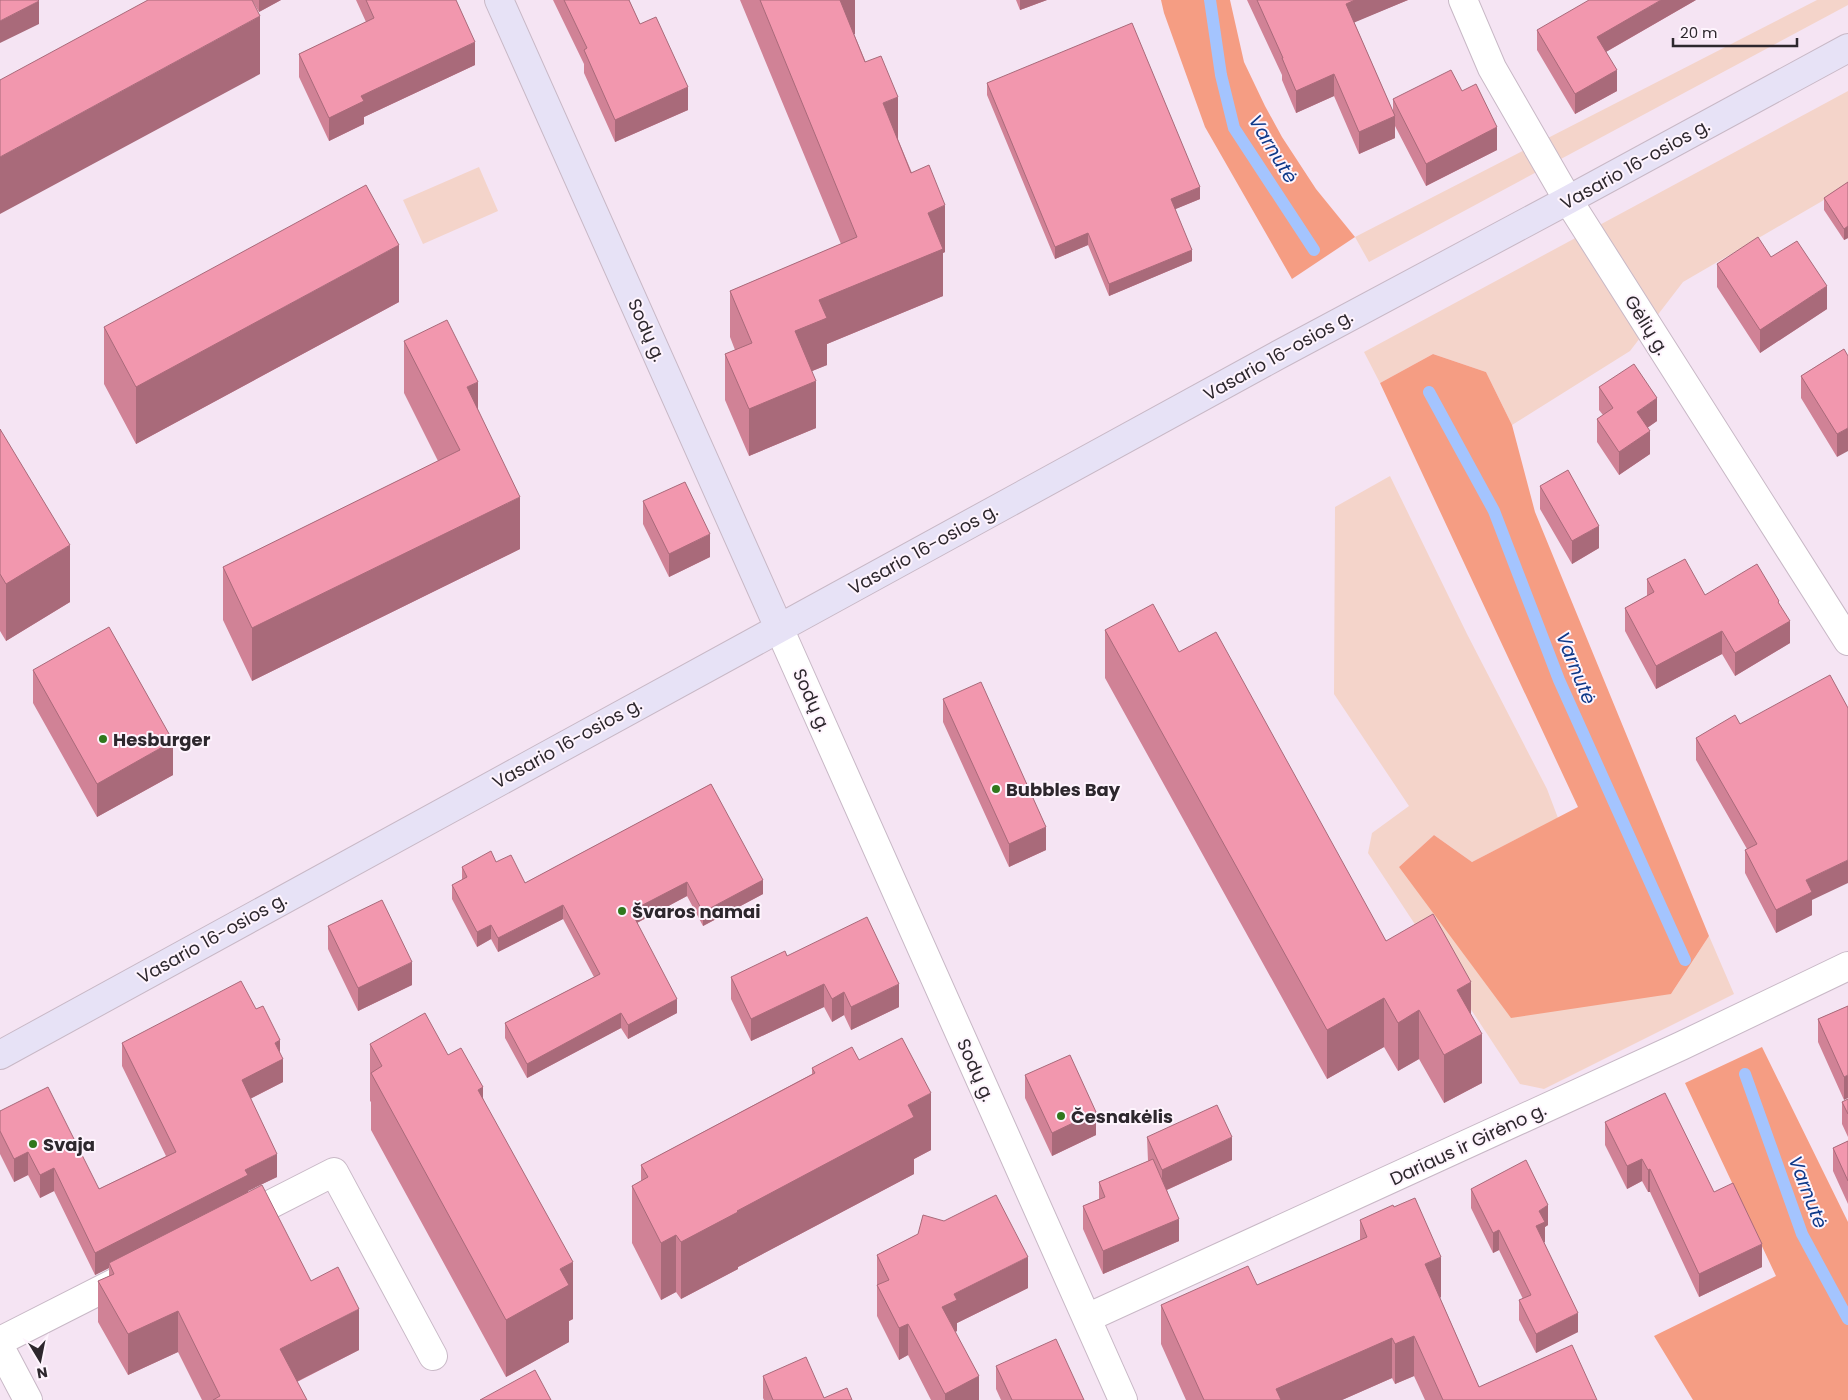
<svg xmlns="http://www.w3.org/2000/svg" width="1848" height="1400" viewBox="0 0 1848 1400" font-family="Poppins,sans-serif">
<rect width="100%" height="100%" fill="#f5e4f3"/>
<path fill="#f4d4ca" d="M 1817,0 L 1848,0 L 1848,5 L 1369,262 L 1355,237 Z
M 1848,91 L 1848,186 L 1683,282 L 1630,351 L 1512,425 L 1486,372 L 1433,354 L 1380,383 L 1364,352 Z
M 479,167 L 498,211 L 423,244 L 403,200 Z
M 1390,476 L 1467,634 L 1547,789 L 1558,818 L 1472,862 L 1434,835 L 1399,867 L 1671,994 L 1709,936 L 1734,994 L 1544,1089 L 1520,1084 L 1368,853 L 1372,833 L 1409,806 L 1334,694 L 1335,507 Z"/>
<path fill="#f59d83" d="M 1161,0 L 1230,0 L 1244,62 L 1265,106 L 1282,137 L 1316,189 L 1355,237 L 1292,279 L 1205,127 L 1164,13 Z
M 1433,354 L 1486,372 L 1512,425 L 1535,512 L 1709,936 L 1671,994 L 1511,1018 L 1399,867 L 1434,835 L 1472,862 L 1578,807 L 1380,383 Z
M 1762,1047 L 1848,1222 L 1848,1400 L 1693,1400 L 1654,1336 L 1776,1276 L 1685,1083 Z"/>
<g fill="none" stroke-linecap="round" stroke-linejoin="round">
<path stroke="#a4c4fe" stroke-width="12" d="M 1210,0 L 1221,75 L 1234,128 L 1314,250
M 1429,392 L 1494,511 L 1559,680 L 1685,960
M 1745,1074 L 1802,1234 L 1848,1319"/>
<g stroke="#c8b8c6" stroke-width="30">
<path id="street" d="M 1463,0 L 1492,68 L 1568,200 L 1848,641
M 779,628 L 1123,1400
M 238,1221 L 334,1172 L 433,1356
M 1087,1318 L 1681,1046 L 1848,966
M 0,1341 L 130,1275
M 0,1347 L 28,1400"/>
</g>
<g stroke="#c8b8c6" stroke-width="30">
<path id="secondary" d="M 499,0 L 779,628
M 0,1055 L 1280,354 L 1568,200 L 1848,48"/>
</g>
<use href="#street" stroke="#fff" stroke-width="28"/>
<use href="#secondary" stroke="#e7e2f6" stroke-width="28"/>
</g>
<path fill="#d08296" d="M 252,0 L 281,0 L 259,12 Z
M 356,0 L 456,0 L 475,65 L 364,117 L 364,124 L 329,141 L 299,77 L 299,54 L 366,22 Z
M 553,0 L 629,0 L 640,24 L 688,110 L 615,142 L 584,73 L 584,64 Z
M 740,0 L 855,0 L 855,34 L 854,34 L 945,252 L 943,253 L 943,296 L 827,344 L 827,365 L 812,371 L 816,428 L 749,456 L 725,400 L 725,354 L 735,350 L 730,337 L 730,291 L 841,244 Z
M 1016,0 L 1047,0 L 1020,10 Z
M 1247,0 L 1408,0 L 1354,22 L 1393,112 L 1393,99 L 1462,91 L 1497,150 L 1426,186 L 1395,126 L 1395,138 L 1359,154 L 1334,96 L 1296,113 L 1282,80 L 1282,75 Z
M 1696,0 L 1606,52 L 1617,91 L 1575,114 L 1537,50 L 1537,30 Z
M 987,83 L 1200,199 L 1175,209 L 1192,261 L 1109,296 L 1088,245 L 1055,259 L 987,95 Z
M 1848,182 L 1848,238 L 1844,240 L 1824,210 L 1824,198 Z
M 1771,257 L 1827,309 L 1760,353 L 1717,287 L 1717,264 Z
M 399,302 L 136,444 L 104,384 L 104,327 Z
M 404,341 L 478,410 L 520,549 L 252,681 L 223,620 L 223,567 L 438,461 L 404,393 Z
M 1844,349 L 1837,457 L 1801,398 L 1801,376 Z
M 1599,387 L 1657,421 L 1647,428 L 1650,454 L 1619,475 L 1597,442 L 1597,419 L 1603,415 L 1599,410 Z
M 0,429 L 70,602 L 6,641 L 0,631 Z
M 1540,486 L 1599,548 L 1572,564 L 1540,509 Z
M 643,501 L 710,557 L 669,577 L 643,524 Z
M 1647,579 L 1705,595 L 1779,603 L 1790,643 L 1735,676 L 1722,654 L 1656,689 L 1625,631 L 1625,608 L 1647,596 Z
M 1105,630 L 1179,652 L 1386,941 L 1471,1014 L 1482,1083 L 1444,1103 L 1419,1059 L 1398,1071 L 1384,1047 L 1327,1079 L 1105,678 Z
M 33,670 L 173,775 L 97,817 L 33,703 Z
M 943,699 L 1046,850 L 1009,867 L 943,722 Z
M 1696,738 L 1812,900 L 1812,915 L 1776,933 L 1745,873 L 1745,850 L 1747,849 L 1696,760 Z
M 711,784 L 763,894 L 703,926 L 687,896 L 637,923 L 677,1013 L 628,1039 L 621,1028 L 527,1078 L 505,1038 L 505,1023 L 594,977 L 563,919 L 498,952 L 491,939 L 477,947 L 452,899 L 452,885 L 462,880 L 462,867 L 496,862 L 525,883 Z
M 328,926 L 412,985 L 358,1011 L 328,949 Z
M 787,956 L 899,1007 L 851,1030 L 844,1015 L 832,1022 L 824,1007 L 751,1041 L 731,999 L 731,977 Z
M 1848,1006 L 1844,1100 L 1818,1042 L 1818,1019 Z
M 256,1009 L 280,1054 L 283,1082 L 250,1099 L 277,1177 L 248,1191 L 248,1192 L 359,1350 L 297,1382 L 307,1400 L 202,1400 L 178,1352 L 128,1375 L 98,1322 L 98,1281 L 109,1276 L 109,1268 L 95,1275 L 54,1191 L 40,1198 L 28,1175 L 14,1182 L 0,1154 L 0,1111 L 99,1189 L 166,1156 L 122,1066 L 122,1043 Z
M 370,1044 L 448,1055 L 483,1098 L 573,1319 L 569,1321 L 569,1342 L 506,1377 L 371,1130 L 371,1102 L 370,1101 Z
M 859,1060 L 931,1150 L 914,1159 L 914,1174 L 738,1267 L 738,1269 L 681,1299 L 676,1292 L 661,1300 L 632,1243 L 632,1186 L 641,1181 L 641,1165 L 812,1074 L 812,1068 Z
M 1025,1075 L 1096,1135 L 1052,1156 L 1025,1098 Z
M 1848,1099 L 1848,1137 L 1842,1124 L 1842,1102 Z
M 1605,1122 L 1714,1192 L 1762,1267 L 1699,1297 L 1650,1192 L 1648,1192 L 1642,1181 L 1627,1189 L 1605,1145 Z
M 1147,1137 L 1232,1160 L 1167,1190 L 1179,1241 L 1103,1274 L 1083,1229 L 1083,1206 L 1099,1199 L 1099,1182 L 1148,1161 Z
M 1848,1141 L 1848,1204 L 1833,1171 L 1833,1148 Z
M 1471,1189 L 1548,1225 L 1545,1227 L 1545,1242 L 1544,1242 L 1578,1332 L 1536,1353 L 1519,1320 L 1519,1300 L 1523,1299 L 1499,1250 L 1493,1253 L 1471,1208 Z
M 1360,1220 L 1441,1297 L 1440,1298 L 1479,1387 L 1597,1400 L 1425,1400 L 1414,1376 L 1395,1384 L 1392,1378 L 1342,1400 L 1186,1400 L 1161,1344 L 1161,1305 L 1257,1285 L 1360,1240 Z
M 944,1221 L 1028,1288 L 957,1323 L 957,1331 L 955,1332 L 979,1400 L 931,1400 L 908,1355 L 899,1360 L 877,1316 L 877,1255 Z
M 996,1366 L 1084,1400 L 1001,1400 L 996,1389 Z
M 763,1376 L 824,1398 L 852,1400 L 764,1400 L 763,1398 Z"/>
<path fill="#a96a7a" d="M 259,0 L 281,0 L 259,12 Z
M 837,0 L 855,0 L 855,34 L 837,41 Z
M 1020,0 L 1047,0 L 1020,10 Z
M 1355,0 L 1408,0 L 1346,26 L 1346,4 Z
M 1661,0 L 1696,0 L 1597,57 L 1597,37 Z
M 39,1 L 39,24 L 0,43 L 0,21 Z
M 260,16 L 260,74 L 0,214 L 0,157 Z
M 475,42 L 475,65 L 364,117 L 364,124 L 329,141 L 329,118 L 361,96 Z
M 1617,70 L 1617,91 L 1575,114 L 1575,94 Z
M 1334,74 L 1334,96 L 1296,113 L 1296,91 Z
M 688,87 L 688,110 L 615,142 L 615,120 Z
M 898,97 L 898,143 L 883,103 Z
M 1395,116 L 1395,138 L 1359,154 L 1359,132 Z
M 1497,127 L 1497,150 L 1426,186 L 1426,164 Z
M 1200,187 L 1200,199 L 1171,211 L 1171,199 Z
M 945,205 L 945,252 L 943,253 L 943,296 L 827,344 L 827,365 L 795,378 L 795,331 L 819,300 L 928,213 Z
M 1848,226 L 1848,238 L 1844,240 L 1844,229 Z
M 1088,233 L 1088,245 L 1055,259 L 1055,247 Z
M 399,245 L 399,302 L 136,444 L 136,387 Z
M 1192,250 L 1192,261 L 1109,296 L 1109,284 Z
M 1827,286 L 1827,309 L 1760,353 L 1760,330 Z
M 816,381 L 816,428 L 749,456 L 749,409 Z
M 478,382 L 478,434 L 467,387 Z
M 1657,398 L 1657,421 L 1637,435 L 1637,412 Z
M 1848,428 L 1848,451 L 1837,457 L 1837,434 Z
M 1650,431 L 1650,454 L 1619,475 L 1619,452 Z
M 520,497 L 520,549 L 252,681 L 252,628 Z
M 1599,526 L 1599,548 L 1572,564 L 1572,541 Z
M 710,534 L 710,557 L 669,577 L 669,554 Z
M 70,545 L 70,602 L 6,641 L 6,584 Z
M 1790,621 L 1790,643 L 1735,676 L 1735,653 Z
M 1722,631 L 1722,654 L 1656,689 L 1656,666 Z
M 173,741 L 173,775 L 97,817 L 97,784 Z
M 1046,827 L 1046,850 L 1009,867 L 1009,844 Z
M 1848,860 L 1848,883 L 1812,900 L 1812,915 L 1776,933 L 1776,910 L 1806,880 Z
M 763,880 L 763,894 L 703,926 L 703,912 Z
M 687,882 L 687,896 L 631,926 L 631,911 Z
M 563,905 L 563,919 L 498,952 L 498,938 Z
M 491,925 L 491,939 L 477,947 L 477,932 Z
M 412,962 L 412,985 L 358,1011 L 358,988 Z
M 1471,982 L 1471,1030 L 1457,990 Z
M 824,984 L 824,1007 L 751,1041 L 751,1019 Z
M 899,984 L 899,1007 L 851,1030 L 851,1007 Z
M 844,992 L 844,1015 L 832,1022 L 832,999 Z
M 1384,998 L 1384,1047 L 1327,1079 L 1327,1030 Z
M 677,999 L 677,1013 L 628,1039 L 628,1025 Z
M 1419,1010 L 1419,1059 L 1398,1071 L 1398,1023 Z
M 621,1013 L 621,1028 L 527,1078 L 527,1064 Z
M 1482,1034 L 1482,1083 L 1444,1103 L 1444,1055 Z
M 280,1040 L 280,1060 L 283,1059 L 283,1082 L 242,1103 L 242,1080 L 275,1043 Z
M 1848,1075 L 1848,1098 L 1844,1100 L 1844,1077 Z
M 483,1087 L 483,1144 L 478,1090 Z
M 931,1093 L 931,1150 L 914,1159 L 914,1174 L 738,1267 L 738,1269 L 681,1299 L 681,1242 L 737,1211 L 908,1105 Z
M 1096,1112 L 1096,1135 L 1052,1156 L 1052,1133 Z
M 1232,1137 L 1232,1160 L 1162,1192 L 1162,1170 Z
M 28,1152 L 28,1175 L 14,1182 L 14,1159 Z
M 277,1154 L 277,1177 L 248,1191 L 248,1198 L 109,1263 L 109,1268 L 95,1275 L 95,1253 L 245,1170 Z
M 1642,1159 L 1642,1181 L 1627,1189 L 1627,1166 Z
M 54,1168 L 54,1191 L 40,1198 L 40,1175 Z
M 1650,1169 L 1650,1192 L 1648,1192 L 1648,1170 Z
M 1548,1205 L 1548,1225 L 1545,1227 L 1545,1242 L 1536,1246 L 1536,1226 L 1539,1211 Z
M 1179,1219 L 1179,1241 L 1103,1274 L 1103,1251 Z
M 1499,1230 L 1499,1250 L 1493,1253 L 1493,1233 Z
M 676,1235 L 676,1292 L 661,1300 L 661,1243 Z
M 1762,1244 L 1762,1267 L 1699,1297 L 1699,1274 Z
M 1028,1257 L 1028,1288 L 957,1323 L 957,1331 L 942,1338 L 942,1307 L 954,1294 Z
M 1441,1257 L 1441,1297 L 1425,1304 L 1425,1264 Z
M 573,1262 L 573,1319 L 569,1321 L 569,1342 L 506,1377 L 506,1320 L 560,1269 Z
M 359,1309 L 359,1350 L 280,1390 L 280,1349 Z
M 178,1311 L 178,1352 L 128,1375 L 128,1334 Z
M 1578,1313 L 1578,1332 L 1536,1353 L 1536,1334 Z
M 908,1324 L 908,1355 L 899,1360 L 899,1328 Z
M 1414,1336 L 1414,1376 L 1395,1384 L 1395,1344 Z
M 1392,1338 L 1392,1378 L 1342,1400 L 1276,1400 L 1276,1389 Z
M 979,1376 L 979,1400 L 945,1400 L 945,1394 Z"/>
<path fill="#f297ae" stroke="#a96a7a" d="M 0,0 L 38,0 L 39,1 L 0,21 Z
M 148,0 L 252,0 L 260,16 L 0,157 L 0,80 Z
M 366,0 L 456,0 L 475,42 L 361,96 L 364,101 L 329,118 L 299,54 L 374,18 Z
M 564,0 L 629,0 L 640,24 L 656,17 L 688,87 L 615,120 L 584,50 L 587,48 Z
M 760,0 L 840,0 L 865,62 L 881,56 L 898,97 L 883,103 L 911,173 L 929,165 L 945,205 L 928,213 L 943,249 L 819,300 L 827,318 L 795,331 L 816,381 L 749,409 L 725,354 L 752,343 L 730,291 L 857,237 Z
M 1257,0 L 1355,0 L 1346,4 L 1395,116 L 1359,132 L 1334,74 L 1296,91 L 1282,58 L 1283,58 Z
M 1589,0 L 1661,0 L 1597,37 L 1617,70 L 1575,94 L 1537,30 Z
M 1132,23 L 1200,187 L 1171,199 L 1192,250 L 1109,284 L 1088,233 L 1055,247 L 987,83 Z
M 1451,70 L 1462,91 L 1476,84 L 1497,127 L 1426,164 L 1393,99 Z
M 1848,182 L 1848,226 L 1844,229 L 1824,198 Z
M 366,185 L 399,245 L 136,387 L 104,327 Z
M 1758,237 L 1771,257 L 1797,241 L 1827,286 L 1760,330 L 1717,264 Z
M 447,320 L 478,382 L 467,387 L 520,497 L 252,628 L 223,567 L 460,450 L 404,341 Z
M 1844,349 L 1848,356 L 1848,428 L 1837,434 L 1801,376 Z
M 1634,364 L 1657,398 L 1637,412 L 1650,431 L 1619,452 L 1597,419 L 1613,408 L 1599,387 Z
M 0,429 L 70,545 L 6,584 L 0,574 Z
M 1568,470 L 1599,526 L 1572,541 L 1540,486 Z
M 685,482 L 710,534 L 669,554 L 643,501 Z
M 1685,559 L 1705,595 L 1757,564 L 1779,601 L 1778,602 L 1790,621 L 1735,653 L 1722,631 L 1656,666 L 1625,608 L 1654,592 L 1647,579 Z
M 1153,604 L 1179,652 L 1216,632 L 1386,941 L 1433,914 L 1471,982 L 1457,990 L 1482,1034 L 1444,1055 L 1419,1010 L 1398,1023 L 1384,998 L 1327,1030 L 1105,630 Z
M 109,627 L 173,741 L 97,784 L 33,670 Z
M 1830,675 L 1848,708 L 1848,860 L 1806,880 L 1812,892 L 1776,910 L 1745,850 L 1757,844 L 1696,738 L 1735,715 L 1740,724 Z
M 981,682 L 1046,827 L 1009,844 L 943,699 Z
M 711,784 L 763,880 L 703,912 L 687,882 L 631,911 L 677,999 L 628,1025 L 621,1013 L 527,1064 L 505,1023 L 600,974 L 563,905 L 498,938 L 491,925 L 477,932 L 452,885 L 467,877 L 462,867 L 491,851 L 496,862 L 511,855 L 525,883 Z
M 382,900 L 412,962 L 358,988 L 328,926 Z
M 867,917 L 899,984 L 851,1007 L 844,992 L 832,999 L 824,984 L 751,1019 L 731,977 L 785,951 L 787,956 Z
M 241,981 L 256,1009 L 263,1006 L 280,1040 L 275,1043 L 283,1059 L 242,1080 L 277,1154 L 245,1170 L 248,1175 L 95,1253 L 54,1168 L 40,1175 L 28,1152 L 14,1159 L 0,1131 L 0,1111 L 48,1087 L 99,1189 L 176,1152 L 122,1043 Z
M 1848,1006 L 1848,1075 L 1844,1077 L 1818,1019 Z
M 425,1013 L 448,1055 L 461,1048 L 483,1087 L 478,1090 L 573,1262 L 560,1269 L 569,1285 L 506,1320 L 371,1073 L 382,1066 L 370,1044 Z
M 902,1038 L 931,1093 L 908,1105 L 914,1117 L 737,1211 L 738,1212 L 681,1242 L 676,1235 L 661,1243 L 632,1186 L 648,1177 L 641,1165 L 815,1073 L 812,1068 L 852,1047 L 859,1060 Z
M 1070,1055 L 1096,1112 L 1052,1133 L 1025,1075 Z
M 1665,1093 L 1714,1192 L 1733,1183 L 1762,1244 L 1699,1274 L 1650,1169 L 1648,1170 L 1642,1159 L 1627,1166 L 1605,1122 Z
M 1848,1099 L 1848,1114 L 1842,1102 Z
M 1217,1105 L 1232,1137 L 1162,1170 L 1147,1137 Z
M 1848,1141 L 1848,1181 L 1833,1148 Z
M 1153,1159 L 1179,1219 L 1103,1251 L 1083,1206 L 1105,1197 L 1099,1182 Z
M 1526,1160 L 1548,1205 L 1539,1211 L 1545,1222 L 1536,1226 L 1578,1313 L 1536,1334 L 1519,1300 L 1531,1295 L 1499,1230 L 1493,1233 L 1471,1189 Z
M 262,1185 L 311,1281 L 338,1267 L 359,1309 L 280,1349 L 307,1400 L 213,1400 L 220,1396 L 178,1311 L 128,1334 L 98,1281 L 114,1274 L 109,1263 Z
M 996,1195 L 1028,1257 L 954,1294 L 957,1300 L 942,1307 L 979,1376 L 945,1394 L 908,1324 L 899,1328 L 877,1285 L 889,1280 L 877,1255 L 918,1234 L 923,1215 L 944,1221 Z
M 1415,1198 L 1441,1257 L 1425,1264 L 1479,1387 L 1572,1345 L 1597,1400 L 1443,1400 L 1414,1336 L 1395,1344 L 1392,1338 L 1276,1389 L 1281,1400 L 1204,1400 L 1161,1305 L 1248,1266 L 1257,1285 L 1367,1237 L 1360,1220 L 1393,1205 L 1394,1207 Z
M 1056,1339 L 1084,1400 L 1012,1400 L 996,1366 Z
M 806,1357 L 824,1398 L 847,1388 L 852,1400 L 773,1400 L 763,1376 Z
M 535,1370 L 551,1400 L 480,1400 Z"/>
<g fill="#30781d" stroke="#fef4fd" stroke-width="2">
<circle cx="103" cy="739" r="5"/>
<circle cx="996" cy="789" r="5"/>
<circle cx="622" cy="911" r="5"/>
<circle cx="1061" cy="1116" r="5"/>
<circle cx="33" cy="1144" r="5"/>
</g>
<g text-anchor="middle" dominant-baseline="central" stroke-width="4" stroke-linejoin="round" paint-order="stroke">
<g font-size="18" fill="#2d272d" stroke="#fef4fd">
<text transform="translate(1635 164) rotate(-29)">Vasario 16-osios g.</text>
<text transform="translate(1647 325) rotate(58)">Gėlių g.</text>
<text transform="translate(647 330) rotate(66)">Sodų g.</text>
<text transform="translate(1278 355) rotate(-29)">Vasario 16-osios g.</text>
<text transform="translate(923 549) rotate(-29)">Vasario 16-osios g.</text>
<text transform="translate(812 700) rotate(66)">Sodų g.</text>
<text transform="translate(567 743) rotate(-29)">Vasario 16-osios g.</text>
<text transform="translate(212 938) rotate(-29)">Vasario 16-osios g.</text>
<text transform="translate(976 1070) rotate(66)">Sodų g.</text>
<text transform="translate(1468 1144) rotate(-25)">Dariaus ir Girėno g.</text>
</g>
<g font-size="18" font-weight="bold" fill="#2d272d" stroke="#fef4fd" text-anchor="start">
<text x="113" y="739">Hesburger</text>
<text x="1006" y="789">Bubbles Bay</text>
<text x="632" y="911">Švaros namai</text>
<text x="1071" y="1116">Česnakėlis</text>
<text x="43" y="1144">Svaja</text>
</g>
<g font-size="19" font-style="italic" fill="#0f3989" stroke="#fef4fd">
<text transform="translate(1273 149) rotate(59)">Varnutė</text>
<text transform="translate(1576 668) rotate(68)">Varnutė</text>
<text transform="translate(1808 1192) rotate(69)">Varnutė</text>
</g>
</g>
<g transform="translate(40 1360) rotate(170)" stroke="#fef4fd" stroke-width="4" paint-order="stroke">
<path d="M0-4L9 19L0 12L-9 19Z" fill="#2d272d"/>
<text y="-8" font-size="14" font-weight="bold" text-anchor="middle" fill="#2d272d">N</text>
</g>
<path d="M1673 38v8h124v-8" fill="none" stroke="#2d272d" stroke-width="2.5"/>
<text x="1680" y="38" font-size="15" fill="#2d272d" stroke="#fef4fd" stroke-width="4" paint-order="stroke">20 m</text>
</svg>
